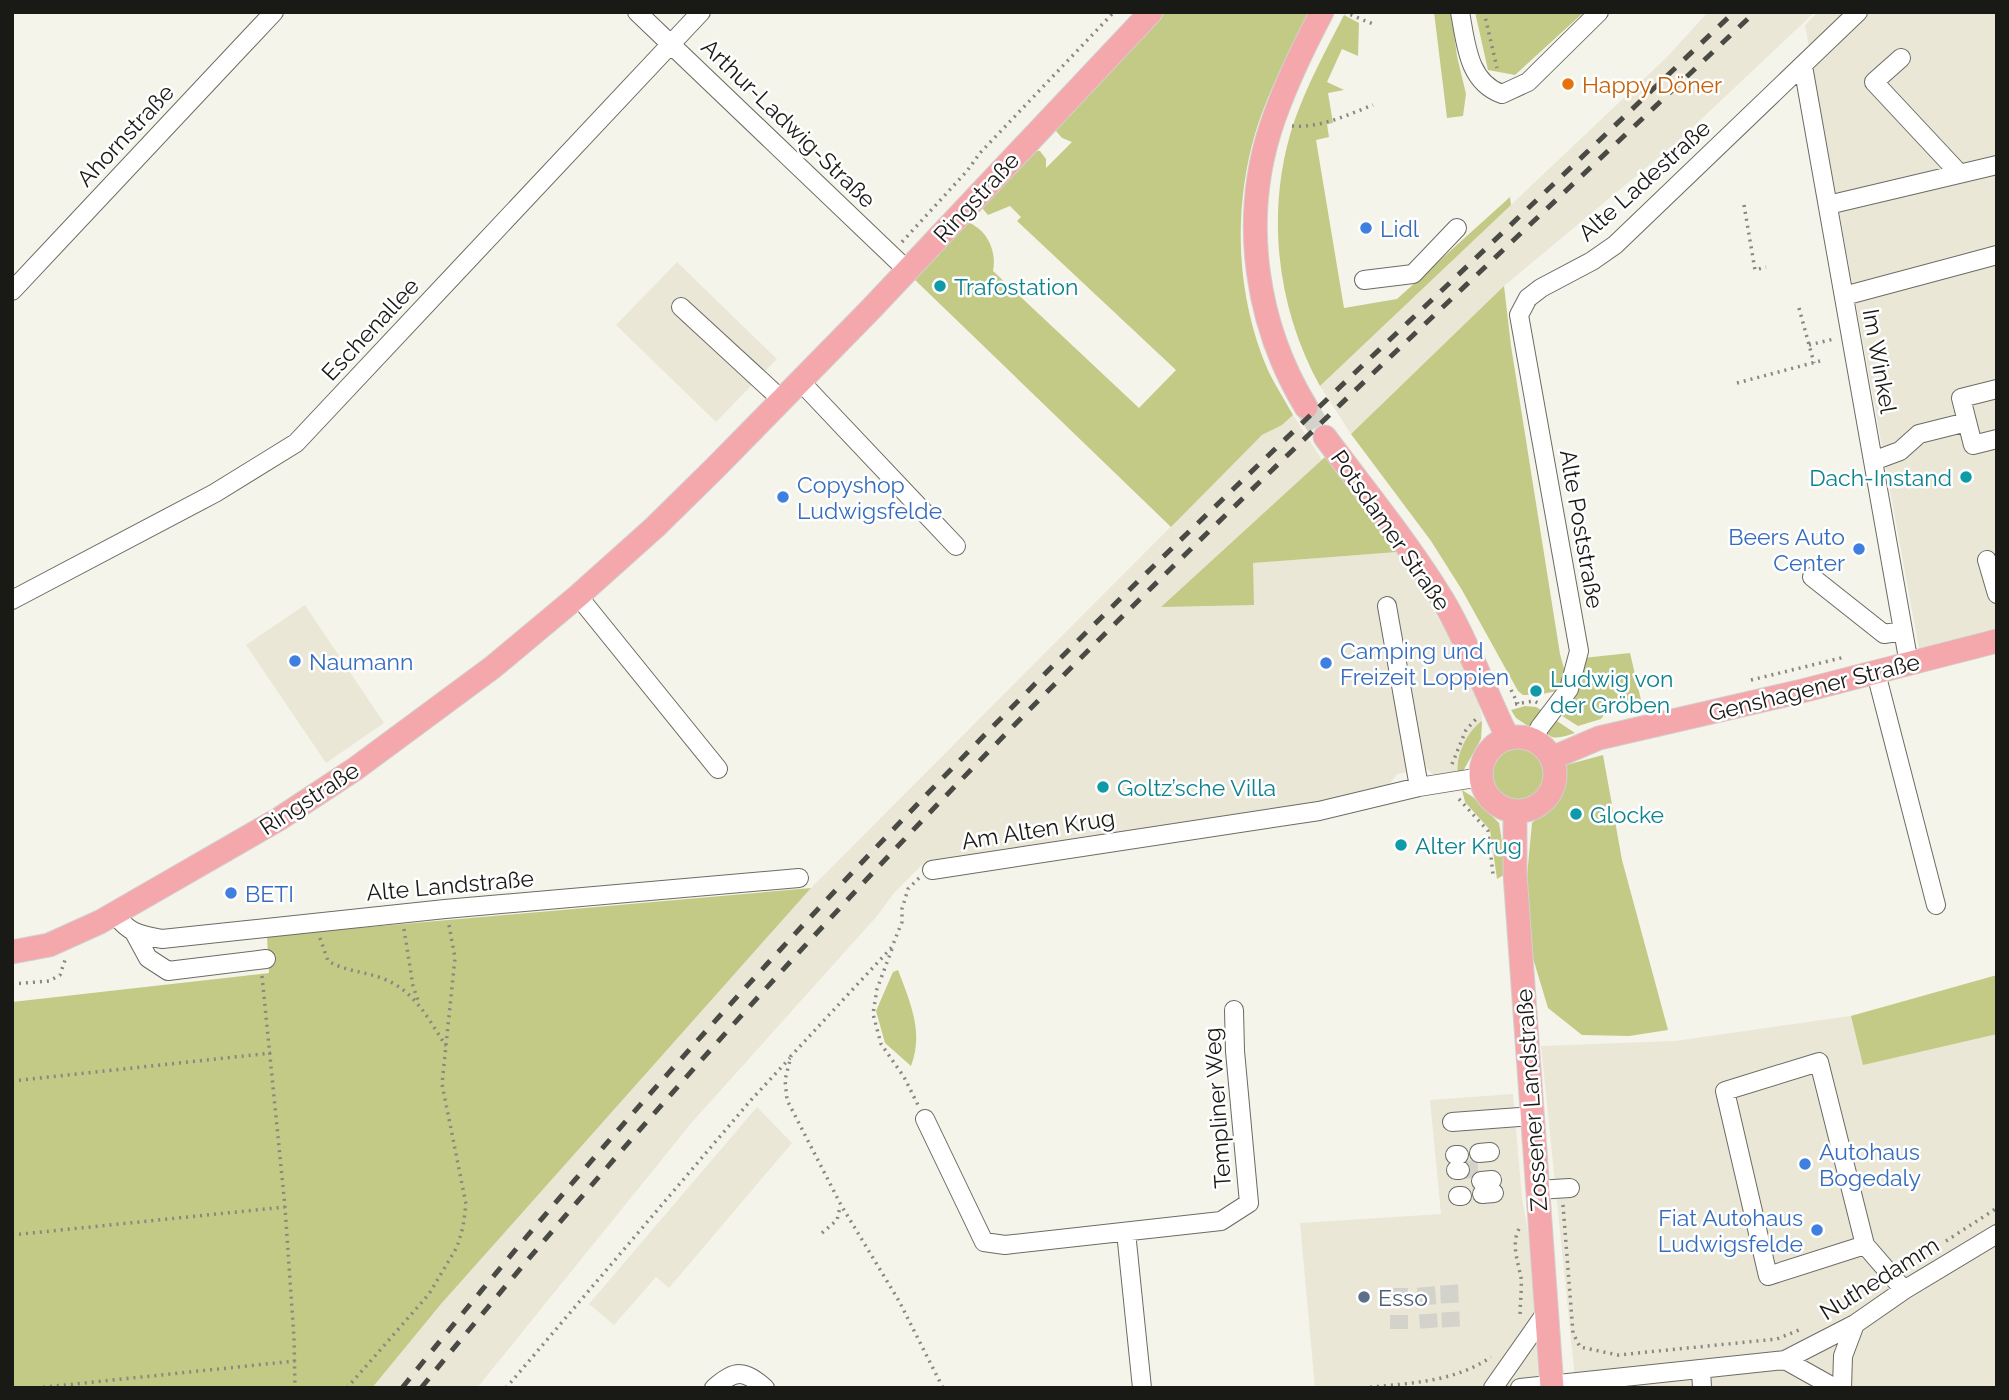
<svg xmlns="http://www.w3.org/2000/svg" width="2009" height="1400" viewBox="0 0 2009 1400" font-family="Raleway,sans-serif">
<rect width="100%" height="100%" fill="#f5f4eb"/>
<path fill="#eae7d7" d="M 1708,12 L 1815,12 L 1678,141 L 1504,286 L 1351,434 L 1320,386 L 1667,57 Z
M 1818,12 L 1997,12 L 1997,629 L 1919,649 L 1805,25 Z
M 677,262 L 777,359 L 716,422 L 616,325 Z
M 1293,415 L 1322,460 L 1162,606 L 1253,563 L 1397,552 L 1461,655 L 1474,685 L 1482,718 L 1481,739 L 1463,771 L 1436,777 L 1426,768 L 1397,774 L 1390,784 L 1314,803 L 925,862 L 894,893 L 877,916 L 693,1121 L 477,1388 L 372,1388 L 441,1304 L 811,888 L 1262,435 L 1282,425 Z
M 305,605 L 384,723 L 326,763 L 246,645 Z
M 1997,977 L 1997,1388 L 1576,1388 L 1541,1046 L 1675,1041 L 1850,1016 Z
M 1513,1094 L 1522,1198 L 1529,1237 L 1539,1388 L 1315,1388 L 1300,1223 L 1441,1214 L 1430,1100 Z
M 757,1107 L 792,1143 L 669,1288 L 656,1277 L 614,1325 L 589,1304 Z"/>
<path fill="#c3ca85" d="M 1160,12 L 1309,12 C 1289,52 1268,91 1255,134 C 1233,210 1236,295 1267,368 C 1274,384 1285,400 1293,415 L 1282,425 L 1262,435 L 1171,527 L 914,279 L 967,222 C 987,229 997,251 993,271 L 1139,408 L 1176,370 L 1017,221 L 1021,217 L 1010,206 L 988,215 L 982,208 L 1032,151 L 1040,151 L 1046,159 L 1046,168 L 1072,142 L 1062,138 L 1056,131 L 1056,126 Z
M 1434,12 L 1451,12 L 1457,56 L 1466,94 L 1463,116 L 1447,118 Z
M 1475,12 L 1584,12 L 1515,75 L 1488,70 Z
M 1344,15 L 1359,23 L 1358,56 L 1342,49 L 1327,82 L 1344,90 L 1328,93 L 1333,123 L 1327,124 L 1329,137 L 1316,140 L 1344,308 L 1397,299 L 1510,197 L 1511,205 L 1320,386 C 1276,307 1265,209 1294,122 C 1307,85 1326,50 1344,15 Z
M 1504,286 L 1511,346 L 1560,654 L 1566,676 L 1562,690 L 1537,695 L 1523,695 L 1518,691 L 1462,590 L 1431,541 L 1351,434 Z
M 1325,457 L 1397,552 L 1253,563 L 1254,605 L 1161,607 Z
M 1630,653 L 1641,700 L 1608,709 L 1601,719 L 1578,726 L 1559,714 C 1577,693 1585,687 1583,658 Z
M 1525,706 L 1536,707 L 1543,711 L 1532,724 L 1528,726 L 1516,718 L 1511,710 Z
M 1554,719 L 1575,733 C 1565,736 1552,742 1546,732 Z
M 1482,721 L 1481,739 L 1463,771 L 1458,773 C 1455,756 1468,730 1482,721 Z
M1490 773a28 28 0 1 1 56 0a28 28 0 1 1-56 0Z
M 1603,755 L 1622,860 L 1668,1030 L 1629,1036 L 1582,1035 L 1548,1008 L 1529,945 L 1525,897 L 1532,823 L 1557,799 L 1565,780 L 1566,765 Z
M 1462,790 L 1473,797 L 1499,823 L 1507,873 L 1497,879 L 1490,830 L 1465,802 Z
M 811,888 L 441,1304 L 372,1388 L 12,1388 L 12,1002 L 269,973 L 267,936 Z
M 898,970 C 910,1002 924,1032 911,1066 L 885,1043 L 876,1011 L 893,972 Z
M 1997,975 L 1997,1034 L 1863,1065 L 1851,1016 Z"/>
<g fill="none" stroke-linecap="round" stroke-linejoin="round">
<path stroke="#d4d3cb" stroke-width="18" stroke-dasharray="18 9" stroke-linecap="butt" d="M 1460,1170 L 1480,1169
M 1449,1285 L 1451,1327
M 1426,1287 L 1429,1328
M 1399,1288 L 1399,1329"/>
<path stroke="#d4d3cb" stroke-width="23" stroke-dasharray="23 11" stroke-linecap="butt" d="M 1306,407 L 1325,437"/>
<g stroke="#6c6b63" stroke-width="20">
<path id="minor" d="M 637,12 L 907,270
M 1460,12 C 1466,44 1468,82 1502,94 L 1528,82 L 1599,12
M 1901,58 L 1874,82 L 1958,172
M 1803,66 L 1909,664
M 1828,205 L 1997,165
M 1364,280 L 1413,274 L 1457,228
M 12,291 L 274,12
M 1844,296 L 1997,255
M 681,307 L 782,400
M 800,381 L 956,546
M 1997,389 L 1961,398 L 1973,445 L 1997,439
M 1873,461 L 1900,451 L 1919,434 L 1967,422
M 1987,560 L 1997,594
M 1812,577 L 1884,634 L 1903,631
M 578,596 L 718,769
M 12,600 L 215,493 L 296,443 L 701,12
M 1387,606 L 1419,787
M 1876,673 L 1936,905
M 1533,740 L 1540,727 L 1569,689 L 1579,651 L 1519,315 L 1528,298 L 1541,288 L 1592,261 L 1615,245 L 1858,12
M 932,870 L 1319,811 L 1419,787 L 1481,777
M 114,914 C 131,934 137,934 162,939 L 445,909 L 799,878
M 135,934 L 148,958 L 168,971 L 266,959
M 925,1119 L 984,1242 L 1005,1245 L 1221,1221 L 1249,1203 L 1235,1051 L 1234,1010
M 1452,1122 L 1532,1116
M 1479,1153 L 1490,1152
M 1455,1155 L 1459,1155
M 1456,1170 L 1460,1170
M 1481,1181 L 1492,1180
M 1537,1190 L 1570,1188
M 1482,1194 L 1494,1193
M 1458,1196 L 1462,1196
M 1126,1232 L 1142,1388
M 1865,1245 L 1768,1276 L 1725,1091 L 1819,1062 L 1865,1245 L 1904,1290
M 1785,1360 L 1835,1388
M 1701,1369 L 1702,1388
M 714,1388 C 736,1369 744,1370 765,1388
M 1493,1388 L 1545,1314
M 1520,1388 L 1785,1360 L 1855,1324 L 1904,1290 L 1997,1234
M 1842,1388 L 1843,1356 L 1855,1324"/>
</g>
<g stroke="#d1d1d0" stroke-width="25">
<path id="major" d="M 1306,407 C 1256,325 1241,222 1270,130 C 1283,89 1302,50 1322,12
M 1325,437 C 1365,491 1409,544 1444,602 C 1470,646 1485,693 1508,738
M1481 774a37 37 0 1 1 74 0a37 37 0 1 1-74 0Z
M 1552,758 L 1599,738 L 1798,692 L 1997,641
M 1515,811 L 1515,874 L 1552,1388
M 12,952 L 49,945 L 100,922 L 279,819 L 355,769 L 493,667 L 578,596 L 655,527 L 714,469 L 871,309 L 1151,12"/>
</g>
<path stroke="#888781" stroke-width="3.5" stroke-dasharray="2 5" stroke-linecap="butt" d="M 1344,12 L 1373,24
M 1382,12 L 1382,15
M 1484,12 L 1497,68
M 1292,126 C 1321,128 1347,115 1373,105
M 1744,205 L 1755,270 L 1766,267
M 902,242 L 967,171 L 980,153 L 1114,12
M 1799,308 L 1814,363
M 1809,345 L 1834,339
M 1737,383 L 1820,361
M 1751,680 L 1845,657
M 1511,690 L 1518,704
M 1515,704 L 1534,701 L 1538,703
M 1452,764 L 1466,730 L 1476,719
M 1459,799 L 1488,831 L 1493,874
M 919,878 L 908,889 L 902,909 L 902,922 L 892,947 L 791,1056 L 785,1080 L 787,1100 L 841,1205 L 899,1301 L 943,1388
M 404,929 L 413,986 L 419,1003
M 320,938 L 328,961 C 347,972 364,971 384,979 C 415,991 429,1020 446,1046
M 892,949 L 877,989 L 873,1014 L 881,1044 L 904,1077 L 918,1105
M 262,976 L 285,1207 L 294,1338 L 295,1388
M 12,984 L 49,981 L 60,975 L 65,960
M 12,1081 L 271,1053
M 1563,1205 L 1573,1333 L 1580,1347 L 1618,1355 L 1777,1339 L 1799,1330
M 1519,1229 C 1511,1244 1518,1262 1521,1278 C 1522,1290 1520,1304 1520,1317
M 822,1233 L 837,1220 L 840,1207
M 12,1235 L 285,1207
M 1946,1241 L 1997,1208
M 36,1388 L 295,1361
M 347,1388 L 429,1294 L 457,1247 L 463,1227 L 466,1204 L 442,1084 L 455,958 L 449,925
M 506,1388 L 751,1100 L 790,1058
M 1363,1388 C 1408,1383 1453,1383 1491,1357"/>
<use href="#minor" stroke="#fff" stroke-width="18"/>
<use href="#major" stroke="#f5a8ab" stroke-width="23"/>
<path stroke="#4a4a45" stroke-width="5" stroke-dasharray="12 12" stroke-linecap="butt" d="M 402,1388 C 597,1145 807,914 1026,693 C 1136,581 1250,473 1364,364 C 1488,247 1611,129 1734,12
M 421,1388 C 617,1149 823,919 1039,700 C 1272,464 1515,240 1755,12"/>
</g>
<circle fill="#e8710a" stroke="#fff" stroke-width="2.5" cx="1568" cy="84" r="7"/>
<g fill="#3f7fe0" stroke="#fff" stroke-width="2.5">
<circle cx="1366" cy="228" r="7"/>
<circle cx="783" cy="497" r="7"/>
<circle cx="1859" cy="549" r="7"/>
<circle cx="295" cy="661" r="7"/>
<circle cx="1326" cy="663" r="7"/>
<circle cx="231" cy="893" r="7"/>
<circle cx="1805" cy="1164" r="7"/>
<circle cx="1817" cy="1230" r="7"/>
</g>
<g fill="#0f9aa8" stroke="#fff" stroke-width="2.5">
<circle cx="940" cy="286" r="7"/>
<circle cx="1966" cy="477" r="7"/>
<circle cx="1536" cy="691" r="7"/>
<circle cx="1103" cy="787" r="7"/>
<circle cx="1576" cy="814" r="7"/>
<circle cx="1401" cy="845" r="7"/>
</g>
<circle fill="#5c6f8a" stroke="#fff" stroke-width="2.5" cx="1364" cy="1297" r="7"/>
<g text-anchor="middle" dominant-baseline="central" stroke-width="5" stroke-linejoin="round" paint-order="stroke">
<g font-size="23" fill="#c56008" stroke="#fff" text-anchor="start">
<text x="1582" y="84">Happy Döner</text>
</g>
<g font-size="23" fill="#191916" stroke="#fff">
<text transform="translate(789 123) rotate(44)">Arthur-Ladwig-Straße</text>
<text transform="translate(125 135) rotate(-47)">Ahornstraße</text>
<text transform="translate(1644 180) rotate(-42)">Alte Ladestraße</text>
<text transform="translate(976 197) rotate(-47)">Ringstraße</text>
<text transform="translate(370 329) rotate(-47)">Eschenallee</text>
<text transform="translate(1880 361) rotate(80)">Im Winkel</text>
<text transform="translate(1582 529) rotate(80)">Alte Poststraße</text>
<text transform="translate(1391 530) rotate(55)">Potsdamer Straße</text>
<text transform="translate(1814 687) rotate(-14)">Genshagener Straße</text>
<text transform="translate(309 798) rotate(-33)">Ringstraße</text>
<text transform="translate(1038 829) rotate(-9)">Am Alten Krug</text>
<text transform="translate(450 885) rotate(-5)">Alte Landstraße</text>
<text transform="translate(1531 1100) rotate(-94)">Zossener Landstraße</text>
<text transform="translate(1217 1108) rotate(-94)">Templiner Weg</text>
<text transform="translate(1879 1278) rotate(-32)">Nuthedamm</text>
</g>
<g font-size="23" fill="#366cbe" stroke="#fff" text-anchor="start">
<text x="1380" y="228">Lidl</text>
<text x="797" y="484">Copyshop<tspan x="797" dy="26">Ludwigsfelde</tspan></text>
<text x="1845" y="536" text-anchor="end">Beers Auto<tspan x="1845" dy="26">Center</tspan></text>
<text x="1340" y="650">Camping und<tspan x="1340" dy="26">Freizeit Loppien</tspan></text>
<text x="309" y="661">Naumann</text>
<text x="245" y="893">BETI</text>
<text x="1819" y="1151">Autohaus<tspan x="1819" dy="26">Bogedaly</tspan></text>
<text x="1803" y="1217" text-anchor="end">Fiat Autohaus<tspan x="1803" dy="26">Ludwigsfelde</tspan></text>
</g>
<g font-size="23" fill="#0d838f" stroke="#fff" text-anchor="start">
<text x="954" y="286">Trafostation</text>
<text x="1952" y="477" text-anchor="end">Dach-Instand</text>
<text x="1550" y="678">Ludwig von<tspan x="1550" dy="26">der Gröben</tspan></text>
<text x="1117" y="787">Goltz’sche Villa</text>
<text x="1590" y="814">Glocke</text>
<text x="1415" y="845">Alter Krug</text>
</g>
<g font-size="23" fill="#4e5e75" stroke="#fff" text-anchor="start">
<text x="1378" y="1297">Esso</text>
</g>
</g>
<rect width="2009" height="1400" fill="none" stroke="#191916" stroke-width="28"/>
</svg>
